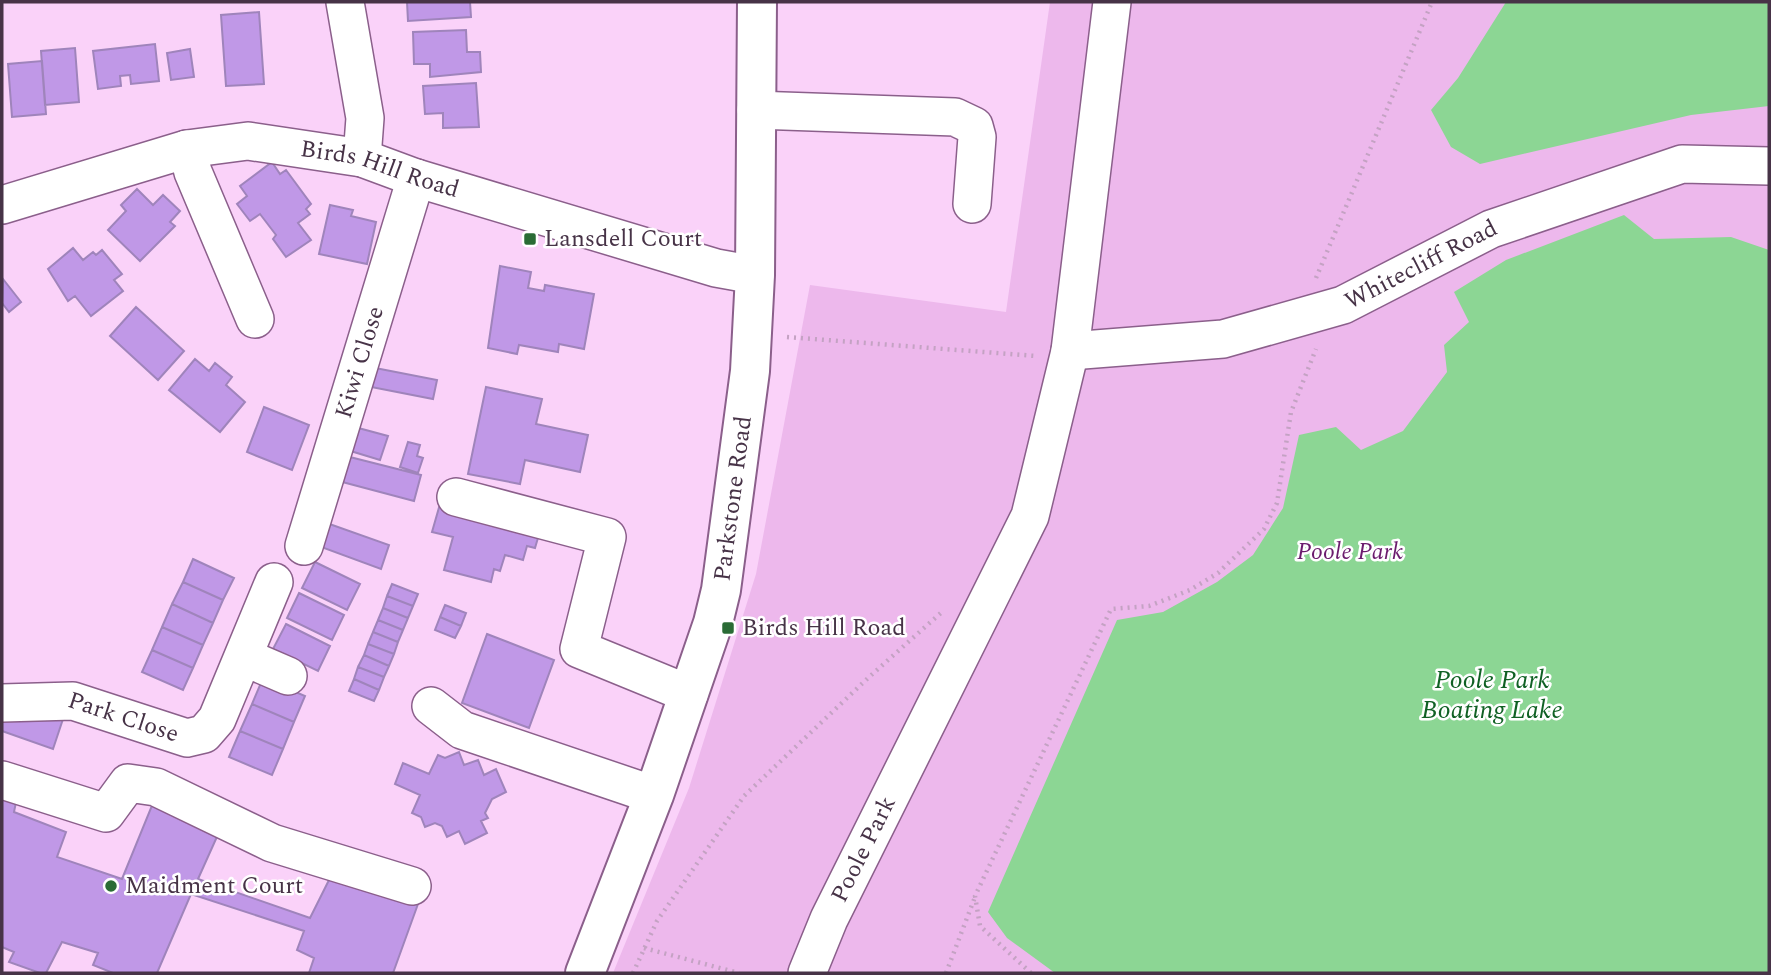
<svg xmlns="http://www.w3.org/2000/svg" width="1771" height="975" viewBox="0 0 1771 975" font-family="Spectral,serif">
<rect width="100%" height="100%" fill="#fad2f9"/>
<path fill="#edb8ec" d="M 1050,2 L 1769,2 L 1769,973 L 613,973 L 689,788 L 756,574 L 810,285 L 1006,312 Z"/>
<path fill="#8cd694" d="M 1506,2 L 1769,2 L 1769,106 L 1691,115 L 1480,164 L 1451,147 L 1431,110 L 1458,78 Z
M 1624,215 L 1654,239 L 1731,237 L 1769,250 L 1769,973 L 1055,973 L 1007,938 L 988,912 L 1117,620 L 1163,612 L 1217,582 L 1253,555 L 1283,508 L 1299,435 L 1336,427 L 1361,450 L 1403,431 L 1447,372 L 1444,345 L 1469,322 L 1454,292 L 1506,260 Z"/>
<path fill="#c098e7" stroke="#9f84bb" stroke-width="2" d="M 407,2 L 470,2 L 471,17 L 408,21 Z
M 259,12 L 264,84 L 226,86 L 221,15 Z
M 466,30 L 467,52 L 480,52 L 481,72 L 430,77 L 430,64 L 414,64 L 413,32 Z
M 155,44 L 159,81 L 131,84 L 130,75 L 120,76 L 121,86 L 98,89 L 93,51 Z
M 75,48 L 79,102 L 45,105 L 41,51 Z
M 190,49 L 194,77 L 171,80 L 167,53 Z
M 42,61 L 46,114 L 12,117 L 8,64 Z
M 476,83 L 479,127 L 443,128 L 443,113 L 425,114 L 423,86 Z
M 272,162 L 280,174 L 286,170 L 311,204 L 306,209 L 310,214 L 298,223 L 311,240 L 286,257 L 273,239 L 276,235 L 260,214 L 250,221 L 237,204 L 247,196 L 240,186 Z
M 137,189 L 153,205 L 163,195 L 180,211 L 170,222 L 175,226 L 140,261 L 108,230 L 126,211 L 121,205 Z
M 330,205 L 353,210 L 351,216 L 376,222 L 367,264 L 319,254 Z
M 73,248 L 83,260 L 93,252 L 96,255 L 102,250 L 122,274 L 114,280 L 123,291 L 91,316 L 75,296 L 68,301 L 48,269 Z
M 500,266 L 531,272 L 528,288 L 544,291 L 545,285 L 594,294 L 584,349 L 559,344 L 558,352 L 519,345 L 517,354 L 488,348 Z
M 3,279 L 21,302 L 9,312 L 2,303 Z
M 136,307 L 184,351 L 158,380 L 110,336 Z
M 195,359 L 209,371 L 215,363 L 232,377 L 226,385 L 245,402 L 220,432 L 169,390 Z
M 365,366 L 437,380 L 433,399 L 361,385 Z
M 486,387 L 542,399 L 536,424 L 588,435 L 580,472 L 525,460 L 520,484 L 468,474 Z
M 264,407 L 309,425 L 292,470 L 247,452 Z
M 351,426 L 388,436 L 380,460 L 344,449 Z
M 408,442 L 420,445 L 417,456 L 423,458 L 418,473 L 400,467 Z
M 338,454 L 421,475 L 414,501 L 331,479 Z
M 442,497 L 540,531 L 535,548 L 527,546 L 523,560 L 505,555 L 500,571 L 494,569 L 491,582 L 444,570 L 453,537 L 432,532 Z
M 321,521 L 389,545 L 381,569 L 313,544 Z
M 193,559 L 234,578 L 223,600 L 183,582 Z
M 315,562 L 360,584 L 347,610 L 302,588 Z
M 183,582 L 223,600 L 213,623 L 172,604 Z
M 392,584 L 418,594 L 413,606 L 387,596 Z
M 299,593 L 344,615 L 332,640 L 287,618 Z
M 387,596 L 413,606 L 408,618 L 383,608 Z
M 172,604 L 213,623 L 203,645 L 162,627 Z
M 445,605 L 466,613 L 461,626 L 440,617 Z
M 383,608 L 408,618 L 403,630 L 378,620 Z
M 440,617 L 461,626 L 455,638 L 435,630 Z
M 378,620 L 403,630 L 398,642 L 373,632 Z
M 286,624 L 330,646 L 318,671 L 273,649 Z
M 162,627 L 203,645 L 193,668 L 152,650 Z
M 373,632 L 398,642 L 394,654 L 368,644 Z
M 487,634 L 554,660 L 529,728 L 462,703 Z
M 368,644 L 394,654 L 389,666 L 364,655 Z
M 152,650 L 193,668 L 183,690 L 142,672 Z
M 364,655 L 389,666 L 384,677 L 358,667 Z
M 358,667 L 384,677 L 379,690 L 354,679 Z
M 263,678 L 305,696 L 294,722 L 252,704 Z
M 354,679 L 379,690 L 374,701 L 349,691 Z
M 252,704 L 294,722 L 283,749 L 240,731 Z
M 2,718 L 63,719 L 53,749 L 2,731 Z
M 240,731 L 283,749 L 272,775 L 229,757 Z
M 459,752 L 464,765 L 478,760 L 484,775 L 496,769 L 506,792 L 492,799 L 485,813 L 488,818 L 481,821 L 487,833 L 465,844 L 459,831 L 447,837 L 442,826 L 435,823 L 425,827 L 421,817 L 412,813 L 420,795 L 395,784 L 403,763 L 429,774 L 438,755 L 445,758 Z
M 2,798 L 16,802 L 14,812 L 66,832 L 57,857 L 122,879 L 153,803 L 220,830 L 198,879 L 310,918 L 331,876 L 418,904 L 393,973 L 309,973 L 314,958 L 297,950 L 304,931 L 191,894 L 157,973 L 113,973 L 93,965 L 98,953 L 62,942 L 46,973 L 40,973 L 9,962 L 14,952 L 2,947 Z"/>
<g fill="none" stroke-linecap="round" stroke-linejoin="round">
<g stroke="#8b5f8b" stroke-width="40">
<g id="minor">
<path d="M 345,2 L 365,118 L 362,158"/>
<path d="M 756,110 L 955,117 L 974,126 L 977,137 L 972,204"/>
<path d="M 187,149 L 193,172 L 255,319"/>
<path id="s1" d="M 2,205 L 187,149 L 248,141 L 362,158 L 416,178 L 716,268 L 755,275"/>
<path id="s2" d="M 1070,351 L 1223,339 L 1343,305 L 1491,229 L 1682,164 L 1769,166"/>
<path d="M 456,497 L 607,537 L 579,649 L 689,694"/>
<path id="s3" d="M 304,546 L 416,178"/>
<path d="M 244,657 L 288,676"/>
<path id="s4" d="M 2,703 L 73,701 L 187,738 L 204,734 L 217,719 L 274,582"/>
<path d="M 431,706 L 462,730 L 654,795"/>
<path d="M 2,780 L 106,813 L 128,783 L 156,787 L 272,843 L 412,886"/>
<path id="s5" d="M 807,973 L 829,919 L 1030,516 L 1070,351 L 1112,2"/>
</g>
</g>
<g stroke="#8b5f8b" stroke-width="42">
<g id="major">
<path id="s6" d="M 585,973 L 654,795 L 713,623 L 721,590 L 750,371 L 755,275 L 757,2"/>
</g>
</g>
<path stroke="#c4a2c3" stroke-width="4.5" stroke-dasharray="2 5" stroke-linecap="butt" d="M 1316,278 L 1432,2
M 787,337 L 1036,356
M 644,948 L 739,973
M 633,973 L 657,921 L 744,796 L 868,678 L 943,611
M 946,973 L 975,897
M 1031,973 L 980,926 L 975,896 L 1111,609 L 1149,606 L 1190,590 L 1218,573 L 1264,529 L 1277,503 L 1291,412 L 1316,349"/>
<use href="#minor" stroke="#fff" stroke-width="37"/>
<use href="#major" stroke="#fff" stroke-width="38"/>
</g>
<g fill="#2a6b35" stroke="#fff" stroke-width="2.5">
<rect x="523" y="232" width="14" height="14" rx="3.5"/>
<rect x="721" y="621" width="14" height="14" rx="3.5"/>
<circle cx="111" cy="886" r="7"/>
</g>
<g text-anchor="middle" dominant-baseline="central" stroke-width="5" stroke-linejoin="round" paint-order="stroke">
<g font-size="24" fill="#473347" stroke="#fff">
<text stroke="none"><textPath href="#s1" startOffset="390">Birds Hill Road</textPath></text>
<text stroke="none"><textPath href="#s2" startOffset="366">Whitecliff Road</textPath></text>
<text stroke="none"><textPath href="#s3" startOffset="192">Kiwi Close</textPath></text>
<text stroke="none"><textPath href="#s6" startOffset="499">Parkstone Road</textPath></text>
<text stroke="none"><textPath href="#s4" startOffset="124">Park Close</textPath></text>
<text stroke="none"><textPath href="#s5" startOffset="136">Poole Park</textPath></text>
</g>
<g font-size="24" fill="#473347" stroke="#fff" text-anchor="start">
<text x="544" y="239">Lansdell Court</text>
<text x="742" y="628">Birds Hill Road</text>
<text x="125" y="886">Maidment Court</text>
</g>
<g font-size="24" font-style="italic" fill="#6b1c6d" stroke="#fff">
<text x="1350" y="552">Poole Park</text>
</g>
<g font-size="26" font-style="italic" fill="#106124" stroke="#fff">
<text x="1492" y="680">Poole Park<tspan x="1492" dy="30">Boating Lake</tspan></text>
</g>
</g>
<rect width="1771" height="975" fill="none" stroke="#473347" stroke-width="7"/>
</svg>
